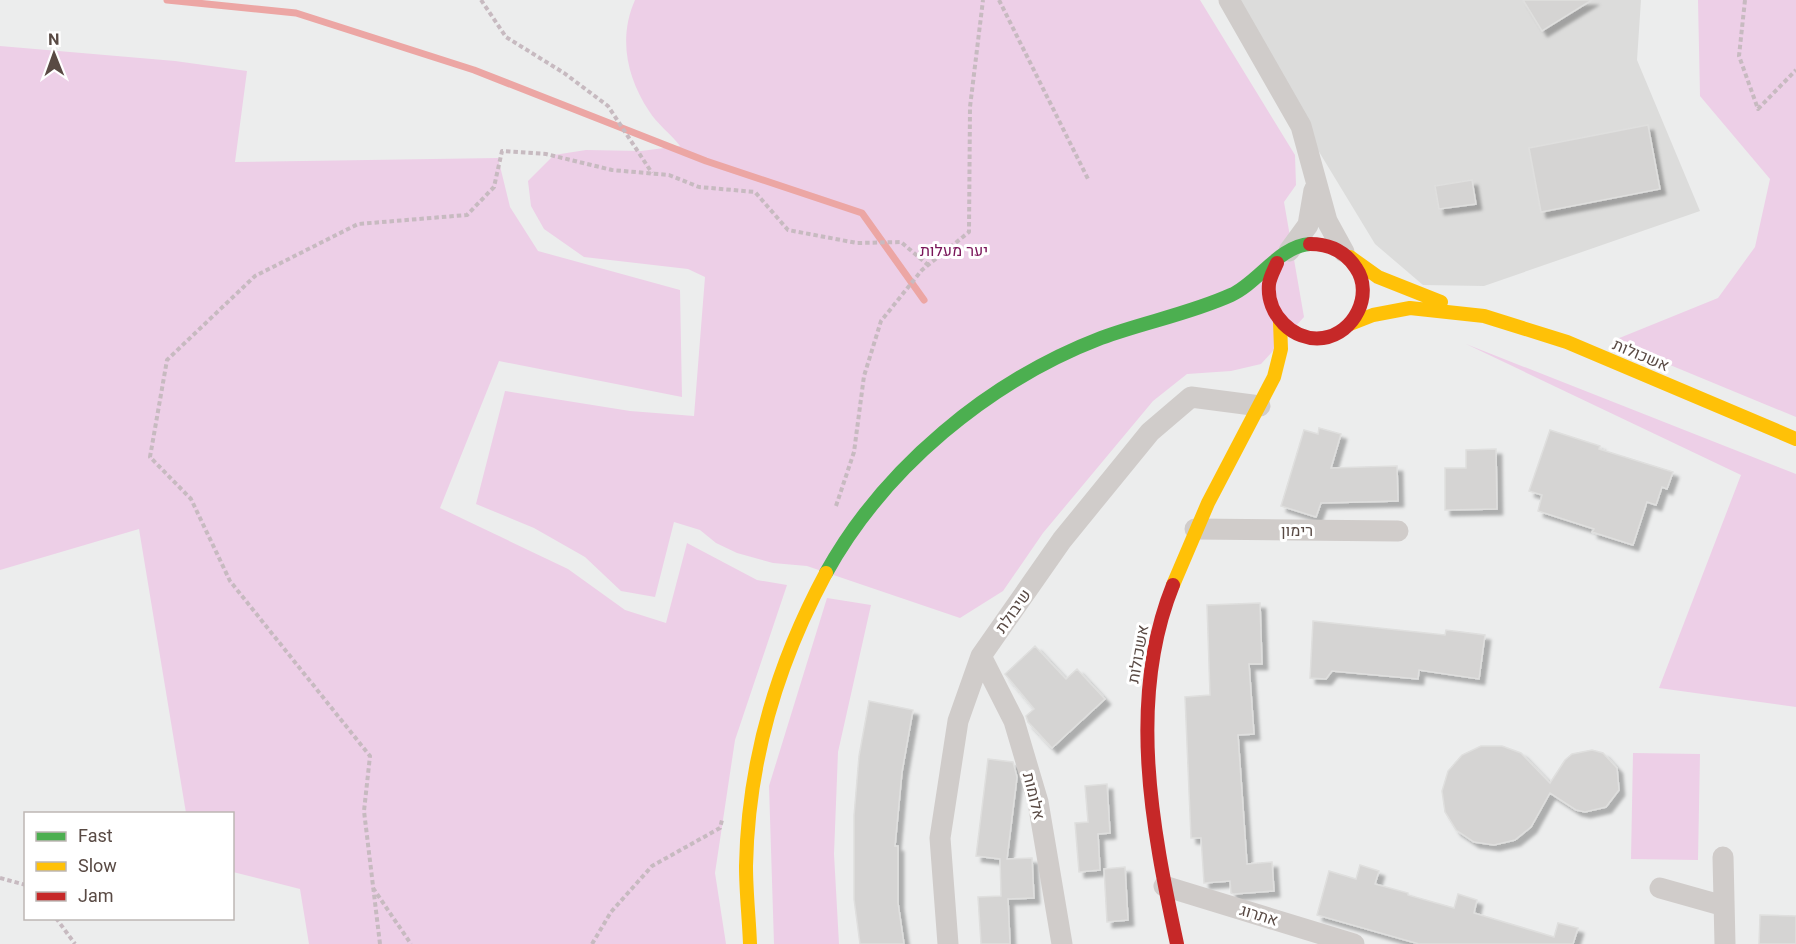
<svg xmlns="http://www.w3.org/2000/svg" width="1796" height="944" viewBox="0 0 1796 944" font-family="Roboto,Heebo,sans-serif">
<defs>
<filter id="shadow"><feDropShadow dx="5.5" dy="5.5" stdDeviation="1.5" flood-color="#0004"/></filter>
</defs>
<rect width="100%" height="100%" fill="#eceded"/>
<path fill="#dcdcdb" d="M 1227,0 L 1641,0 L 1637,60 L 1700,211 L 1484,286 L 1423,285 L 1375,244 Z"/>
<path fill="#edcfe7" d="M 635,0 L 1200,0 L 1295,155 L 1296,185 L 1284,202 L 1304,317 L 1261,364 L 1231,371 L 1187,374 L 1153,401 L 1043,533 L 1003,591 L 960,618 L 807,566 L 773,563 L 737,553 L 716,543 L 700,530 L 674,522 L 655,597 L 621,591 L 585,557 L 534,528 L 476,504 L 505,391 L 630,411 L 694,416 L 705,277 L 688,269 L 584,257 L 544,229 L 531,206 L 528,181 L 554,155 L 586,150 L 641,151 L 680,146 C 671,134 657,124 649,111 C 627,78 618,38 635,0 Z
M 1698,0 L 1796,0 L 1796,417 L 1612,341 L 1718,298 L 1755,247 L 1770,179 L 1700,96 Z
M 0,46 L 175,61 L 247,71 L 235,162 L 498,158 L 510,207 L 538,251 L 680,290 L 682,397 L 499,361 L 440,508 L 568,569 L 625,610 L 666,623 L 687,543 L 757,580 L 787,585 L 735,740 L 715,873 L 726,944 L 309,944 L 300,889 L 233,872 L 232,814 L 186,813 L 139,529 L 0,570 Z
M 1466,344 L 1796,474 L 1796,707 L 1659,688 L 1741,475 Z
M 827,598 L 871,605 L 838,752 L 834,854 L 839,944 L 774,944 L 769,786 Z
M 1633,753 L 1700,754 L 1698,860 L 1631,859 Z"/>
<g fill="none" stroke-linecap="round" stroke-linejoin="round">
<path stroke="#eca6a4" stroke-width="7" d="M 167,0 L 296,13 L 474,70 L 706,161 L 862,213 L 924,300"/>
</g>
<path fill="#d5d4d3" stroke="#dfdfde" stroke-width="1.5" filter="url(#shadow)" d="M 1523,0 L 1592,0 L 1542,31 Z
M 1648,125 L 1660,189 L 1541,212 L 1529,148 Z
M 1472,180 L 1476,204 L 1439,209 L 1435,186 Z
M 1319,428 L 1341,434 L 1331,468 L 1397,466 L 1398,501 L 1321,503 L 1316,517 L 1281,506 L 1304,430 L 1318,434 Z
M 1550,430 L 1600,446 L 1599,449 L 1673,472 L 1667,489 L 1662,487 L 1656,505 L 1647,502 L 1633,545 L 1592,532 L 1594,529 L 1538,511 L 1542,495 L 1529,491 Z
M 1496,449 L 1497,509 L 1445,510 L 1445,468 L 1466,468 L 1466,450 Z
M 1260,603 L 1262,664 L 1249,664 L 1254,734 L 1238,735 L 1247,864 L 1272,862 L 1274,891 L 1234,894 L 1231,893 L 1230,881 L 1204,883 L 1201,838 L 1191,838 L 1185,697 L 1210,695 L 1207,605 Z
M 1313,621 L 1445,635 L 1446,630 L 1485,635 L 1479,679 L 1419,670 L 1418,679 L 1332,671 L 1326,679 L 1310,678 Z
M 1035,646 L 1066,679 L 1077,669 L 1105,699 L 1052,748 L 1028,722 L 1026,716 L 1034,709 L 1005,674 Z
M 869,701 L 913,710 L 902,772 L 895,846 L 898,846 L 898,903 L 904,944 L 860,944 L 854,899 L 854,816 L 859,756 Z
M 1481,746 L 1502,746 L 1521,753 L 1550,783 L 1565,760 L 1572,754 L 1592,750 L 1603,753 L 1617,768 L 1619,790 L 1606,807 L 1585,812 L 1576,810 L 1550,793 L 1531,827 L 1515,840 L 1494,845 L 1474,842 L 1456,830 L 1445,812 L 1442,791 L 1448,771 L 1462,755 Z
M 988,759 L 1013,762 L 1017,777 L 1007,859 L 1032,858 L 1034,898 L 1008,899 L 1010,944 L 981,944 L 978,897 L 1001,896 L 1000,859 L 976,856 Z
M 1107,784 L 1110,833 L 1098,834 L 1100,870 L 1079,872 L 1075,823 L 1088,822 L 1085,786 Z
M 1360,865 L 1379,871 L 1375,884 L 1408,893 L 1408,895 L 1454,908 L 1458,894 L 1477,900 L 1474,913 L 1554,937 L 1558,923 L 1578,928 L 1573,944 L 1419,944 L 1317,915 L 1329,871 L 1356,879 Z
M 1125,867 L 1128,920 L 1107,922 L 1104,869 Z
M 1760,915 L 1796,916 L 1796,944 L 1759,944 Z"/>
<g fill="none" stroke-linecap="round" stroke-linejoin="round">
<path stroke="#c7bac0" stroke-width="4" stroke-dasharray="4.5 3" stroke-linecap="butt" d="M 481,0 L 506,37 L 564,73 L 608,106 L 652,173
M 999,0 L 1089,181
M 1745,0 L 1739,56 L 1758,109 L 1796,70
M 836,506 L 854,452 L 864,376 L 881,321 L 922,270 L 969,232 L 970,107 L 983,0
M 0,878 L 26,885
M 373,888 L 411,944
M 56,918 L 75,944
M 380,944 L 364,811 L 370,756 L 230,581 L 191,499 L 150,457 L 167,360 L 255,276 L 358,224 L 467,215 L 494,187 L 502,151 L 546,154 L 612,170 L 669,175 L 699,187 L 755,192 L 788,230 L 857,243 L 901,242 L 928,265
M 592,944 L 611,912 L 652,866 L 720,828 L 722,820"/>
<path stroke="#d0ccca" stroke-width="21" d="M 1229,0 L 1301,126 L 1327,221 L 1344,252
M 1289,251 L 1308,225 L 1314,190
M 1195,529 L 1398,531
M 981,656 L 1014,721 L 1038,802 L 1062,944
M 1723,857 L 1725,944
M 1164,886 L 1354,944
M 1660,888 L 1724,906
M 948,944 L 940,838 L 958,721 L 981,656 L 1062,540 L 1150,432 L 1191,397 L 1260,406"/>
<path stroke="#4caf50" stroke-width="14" d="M 826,573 C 884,468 989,381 1101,338 C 1144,322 1189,314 1231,295 C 1258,283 1279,246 1310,244"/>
<path stroke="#ffc107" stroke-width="14" d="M 1350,257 L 1378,277 L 1441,302
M 1350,324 L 1373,315 L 1410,308 L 1484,316 L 1567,342 L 1796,439
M 1173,585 L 1208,503 L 1274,377 L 1281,349 L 1280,322
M 750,944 C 749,918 746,892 746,866 C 748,762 777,664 826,573"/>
<path stroke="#c62828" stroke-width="14" d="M 1277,263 C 1274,270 1270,277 1269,284 C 1266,314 1293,342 1323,338 C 1354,334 1374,294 1356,268 C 1345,251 1330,244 1310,244
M 1173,585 C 1127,699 1152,828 1177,944"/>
</g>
<g text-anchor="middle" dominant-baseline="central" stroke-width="6" stroke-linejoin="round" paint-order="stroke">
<g font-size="16" fill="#791559" stroke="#fff">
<text x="954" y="250">יער מעלות</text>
</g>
<g font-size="16" fill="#594a44" stroke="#fff">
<text transform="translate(1641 355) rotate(23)">אשכולות</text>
<text x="1297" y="530">רימון</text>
<text transform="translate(1013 611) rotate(-55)">שיבולת</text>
<text transform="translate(1138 654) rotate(-80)">אשכולות</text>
<text transform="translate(1034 796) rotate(76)">אלומות</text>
<text transform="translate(1259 915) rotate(17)">אתרוג</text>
</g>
</g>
<rect x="24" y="812" width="210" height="108" fill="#ffffff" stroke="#bdb7b4" stroke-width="1.5"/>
<rect x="36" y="832" width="30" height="9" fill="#4caf50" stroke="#bdb7b4" stroke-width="1.5"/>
<text x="78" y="842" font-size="18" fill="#594a44">Fast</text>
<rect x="36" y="862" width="30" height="9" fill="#ffc107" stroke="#bdb7b4" stroke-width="1.5"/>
<text x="78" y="872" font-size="18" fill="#594a44">Slow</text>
<rect x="36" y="892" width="30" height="9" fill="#c62828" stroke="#bdb7b4" stroke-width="1.5"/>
<text x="78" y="902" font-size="18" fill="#594a44">Jam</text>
<g transform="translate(54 54) rotate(359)" stroke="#ffffff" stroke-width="4.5" paint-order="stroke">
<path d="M0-4.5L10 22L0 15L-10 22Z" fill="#594a44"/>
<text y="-9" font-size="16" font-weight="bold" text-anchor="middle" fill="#594a44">N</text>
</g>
</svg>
